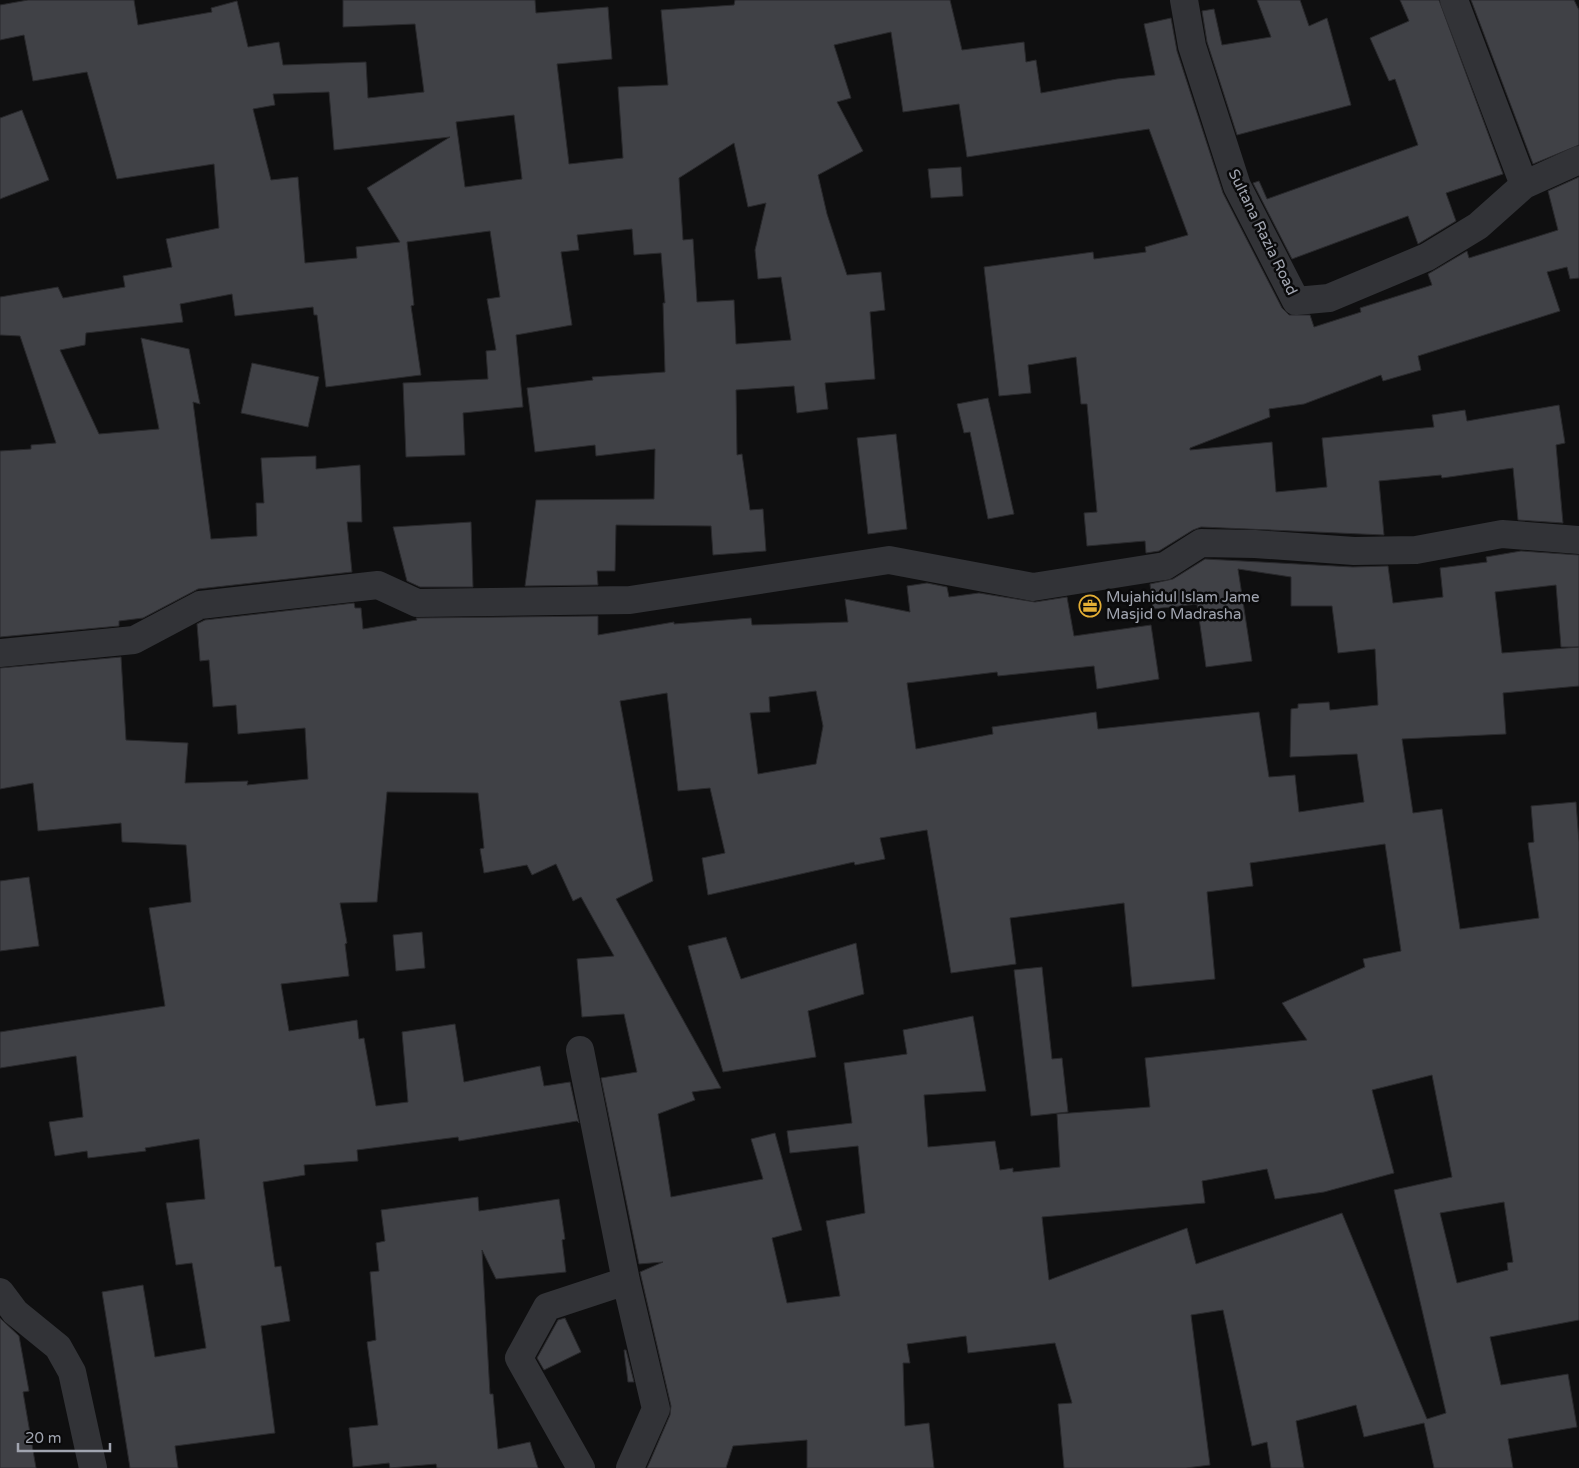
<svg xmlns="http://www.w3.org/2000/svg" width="1579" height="1468" viewBox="0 0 1579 1468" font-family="'Varela Round',sans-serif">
<rect width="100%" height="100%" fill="#0f0f10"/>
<path fill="#404146" stroke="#29292c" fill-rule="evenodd" d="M 28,0 L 134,0 L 138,25 L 212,12 L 211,8 L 237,1 L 248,47 L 279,42 L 283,65 L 366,62 L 368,98 L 424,92 L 415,24 L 343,27 L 343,0 L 535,0 L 536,13 L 608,7 L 612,59 L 557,64 L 569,164 L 623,158 L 618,87 L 668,85 L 661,10 L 734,5 L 735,0 L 950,0 L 962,50 L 1024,42 L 1026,62 L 1036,60 L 1041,93 L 1117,79 L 1155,75 L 1144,24 L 1171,18 L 1177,51 L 1223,193 L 1282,308 L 1289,315 L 1310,315 L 1314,327 L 1361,312 L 1360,308 L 1432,285 L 1428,274 L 1467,251 L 1469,258 L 1558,230 L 1548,191 L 1579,177 L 1579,278 L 1570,279 L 1567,267 L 1547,272 L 1560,311 L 1418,356 L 1421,370 L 1383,381 L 1381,375 L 1304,404 L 1269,409 L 1270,417 L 1190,448 L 1190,450 L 1272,442 L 1276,492 L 1327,487 L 1322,438 L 1434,427 L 1432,415 L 1465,410 L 1467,421 L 1559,405 L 1565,443 L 1556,445 L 1563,523 L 1518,520 L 1513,468 L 1442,478 L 1441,475 L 1379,481 L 1384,535 L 1201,527 L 1193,530 L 1159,551 L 1146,553 L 1145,541 L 1087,546 L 1084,513 L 1097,512 L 1087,404 L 1081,404 L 1076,357 L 1028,365 L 1031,393 L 999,396 L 984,267 L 1093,252 L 1094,259 L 1146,252 L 1145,247 L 1188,235 L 1149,129 L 967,157 L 959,104 L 903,112 L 891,32 L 834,45 L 851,98 L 837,102 L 863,151 L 818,175 L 827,214 L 847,275 L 881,272 L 885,310 L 870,312 L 875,379 L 825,383 L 828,409 L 797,413 L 794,386 L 736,390 L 737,455 L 742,454 L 750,510 L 763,509 L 766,551 L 713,555 L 711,526 L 616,525 L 615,571 L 597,571 L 598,585 L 525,586 L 536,500 L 654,499 L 655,449 L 596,456 L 595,445 L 535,452 L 527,388 L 593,380 L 592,377 L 665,372 L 663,303 L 665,303 L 661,253 L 634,255 L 632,229 L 577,235 L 579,250 L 561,252 L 572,325 L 516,335 L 523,407 L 463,413 L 465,455 L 406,457 L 403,383 L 488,379 L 486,351 L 496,350 L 487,299 L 500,297 L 490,231 L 407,242 L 414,305 L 411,306 L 421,375 L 326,387 L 317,315 L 314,315 L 313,307 L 235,316 L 232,294 L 180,304 L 183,322 L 86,333 L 85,345 L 60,350 L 99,434 L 159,429 L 141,338 L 189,349 L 200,404 L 193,402 L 211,539 L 257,536 L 256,503 L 264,503 L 261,458 L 316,456 L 316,469 L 360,465 L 362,522 L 347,522 L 352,572 L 198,589 L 143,618 L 119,621 L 119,626 L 0,637 L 0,451 L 31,449 L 31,445 L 56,443 L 20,336 L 0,335 L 0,297 L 58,287 L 63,298 L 125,287 L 123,276 L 172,267 L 166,239 L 219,228 L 214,164 L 117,179 L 87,72 L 33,81 L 24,35 L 0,40 L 0,5 ZM 329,92 L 334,150 L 450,137 L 367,188 L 400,242 L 356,247 L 357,258 L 305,263 L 298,177 L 271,180 L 253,109 L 275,105 L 273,94 ZM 514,115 L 522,179 L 465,187 L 456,122 ZM 734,143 L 748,207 L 766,203 L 755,250 L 758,279 L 781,277 L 791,340 L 736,344 L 734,300 L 697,302 L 693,239 L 683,240 L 679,178 Z
M 1257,0 L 1300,0 L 1309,26 L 1327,18 L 1351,105 L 1237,135 L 1207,42 L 1202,11 L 1214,9 L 1222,45 L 1271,37 Z
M 1400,0 L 1439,0 L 1503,174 L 1446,193 L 1456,221 L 1418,244 L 1408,216 L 1292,259 L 1253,183 L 1259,181 L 1267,199 L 1418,145 L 1395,79 L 1389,81 L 1370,38 L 1409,21 Z
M 1471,0 L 1574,0 L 1579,10 L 1579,145 L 1533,164 Z
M 22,110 L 49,180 L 0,199 L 0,118 Z
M 961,167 L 963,196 L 931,198 L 928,169 Z
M 252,363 L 319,377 L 308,427 L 241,413 Z
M 988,398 L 1014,514 L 988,519 L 970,432 L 964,433 L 957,404 Z
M 896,434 L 907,529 L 868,534 L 857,438 Z
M 471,522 L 473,587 L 420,587 L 407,581 L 393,527 Z
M 1521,551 L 1579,555 L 1579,686 L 1503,693 L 1506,734 L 1402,739 L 1413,813 L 1442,809 L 1460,929 L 1539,918 L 1528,843 L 1534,842 L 1531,806 L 1576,802 L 1579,842 L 1579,1320 L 1490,1337 L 1501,1385 L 1568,1374 L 1577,1427 L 1508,1439 L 1513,1468 L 1434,1468 L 1424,1423 L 1364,1437 L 1356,1405 L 1296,1421 L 1304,1468 L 1271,1468 L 1267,1442 L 1252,1446 L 1223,1310 L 1191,1315 L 1210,1465 L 1186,1468 L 1064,1468 L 1058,1404 L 1072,1403 L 1055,1343 L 968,1353 L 966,1336 L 907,1344 L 910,1363 L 903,1363 L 905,1426 L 929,1423 L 934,1468 L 807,1468 L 807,1440 L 733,1446 L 726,1468 L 647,1468 L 670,1415 L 671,1406 L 640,1272 L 663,1262 L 639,1264 L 601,1078 L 637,1072 L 624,1014 L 582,1017 L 577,959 L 614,956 L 581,897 L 573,901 L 556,864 L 532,875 L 527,865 L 484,873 L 480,849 L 484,848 L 478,793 L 387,792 L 377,902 L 340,903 L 347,943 L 345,944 L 349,976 L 281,984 L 289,1031 L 357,1020 L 359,1039 L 364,1038 L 376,1106 L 408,1102 L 402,1032 L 455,1024 L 464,1082 L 540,1066 L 544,1086 L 570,1082 L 579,1123 L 577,1121 L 459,1141 L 458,1137 L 357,1150 L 358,1161 L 304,1165 L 305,1175 L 263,1182 L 275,1267 L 281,1266 L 290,1321 L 261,1326 L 275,1433 L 175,1446 L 178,1468 L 130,1468 L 102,1292 L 143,1285 L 155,1357 L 206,1348 L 192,1263 L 176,1265 L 166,1203 L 205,1199 L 199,1139 L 145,1148 L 146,1151 L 88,1158 L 87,1151 L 55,1156 L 49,1122 L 83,1117 L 76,1056 L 0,1068 L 0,1032 L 165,1006 L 149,908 L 191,902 L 186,845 L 122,842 L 121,823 L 38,831 L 33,783 L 0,789 L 0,668 L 121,657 L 126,740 L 188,743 L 185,783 L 248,781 L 247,785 L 308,779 L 305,728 L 238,734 L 236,705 L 213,707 L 209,660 L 200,661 L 197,624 L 205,620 L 354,603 L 355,608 L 361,608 L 363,629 L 417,620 L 416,618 L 598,616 L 598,635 L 674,622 L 674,624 L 751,618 L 752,625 L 848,622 L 845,599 L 910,612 L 907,586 L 927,583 L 947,587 L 949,597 L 979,593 L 1035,602 L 1067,597 L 1074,636 L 1151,625 L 1159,679 L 1097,689 L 1094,666 L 998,676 L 997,672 L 907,683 L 916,749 L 993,734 L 992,727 L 1096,712 L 1098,729 L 1259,712 L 1269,777 L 1295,775 L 1299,812 L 1364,802 L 1357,754 L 1290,757 L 1291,709 L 1298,708 L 1298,704 L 1329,702 L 1330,710 L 1378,705 L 1375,649 L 1338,653 L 1332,606 L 1291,606 L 1291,577 L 1238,569 L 1252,661 L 1206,667 L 1197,604 L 1153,609 L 1150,584 L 1173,579 L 1205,559 L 1353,567 L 1388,566 L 1393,603 L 1443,597 L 1440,568 L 1487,562 L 1486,557 ZM 1556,585 L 1561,647 L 1579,647 L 1502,653 L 1495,592 ZM 816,691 L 823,726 L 816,764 L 758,774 L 750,713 L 770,712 L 769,697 ZM 667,693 L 678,791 L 710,788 L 725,853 L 702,858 L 708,895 L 854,862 L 855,865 L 885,859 L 880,838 L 927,830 L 951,973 L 1016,964 L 1010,918 L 1124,903 L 1132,987 L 1215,979 L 1207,892 L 1253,886 L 1250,863 L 1385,844 L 1401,951 L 1363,959 L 1365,967 L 1282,1003 L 1307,1040 L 1145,1058 L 1150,1107 L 1057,1114 L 1060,1167 L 1013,1172 L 1013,1168 L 1000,1170 L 995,1141 L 928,1147 L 924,1095 L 986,1091 L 973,1016 L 903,1030 L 907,1054 L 844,1063 L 852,1123 L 787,1131 L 790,1153 L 858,1146 L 865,1213 L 826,1221 L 840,1296 L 787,1303 L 772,1238 L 802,1230 L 775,1133 L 751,1139 L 763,1179 L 671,1197 L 658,1114 L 695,1100 L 692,1092 L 721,1088 L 616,899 L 653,881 L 620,701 ZM 1432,1075 L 1452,1177 L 1394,1190 L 1446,1413 L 1427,1419 L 1342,1213 L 1196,1264 L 1187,1228 L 1049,1280 L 1042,1217 L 1205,1203 L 1202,1181 L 1267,1169 L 1275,1199 L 1324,1192 L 1394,1173 L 1372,1090 ZM 1504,1202 L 1513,1262 L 1507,1263 L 1508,1270 L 1457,1283 L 1440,1213 Z
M 29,877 L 39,946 L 0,951 L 0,881 Z
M 422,932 L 425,968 L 396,971 L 393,935 Z
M 726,937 L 741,979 L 856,943 L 864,994 L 808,1011 L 816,1057 L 723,1072 L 688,946 Z
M 1042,967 L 1052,1059 L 1062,1058 L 1068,1112 L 1031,1116 L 1014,970 Z
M 478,1197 L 479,1211 L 559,1199 L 565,1239 L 562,1240 L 566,1272 L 496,1279 L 482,1250 L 490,1394 L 493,1394 L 498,1449 L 530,1442 L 538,1468 L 437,1468 L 436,1464 L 390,1468 L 389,1463 L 353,1467 L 349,1428 L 378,1425 L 367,1342 L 376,1340 L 370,1272 L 379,1271 L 376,1243 L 385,1241 L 381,1210 Z
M 0,1318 L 19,1336 L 29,1391 L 23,1392 L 36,1468 L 0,1468 Z
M 565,1318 L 581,1352 L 544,1370 L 537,1358 L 558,1320 Z
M 624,1350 L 626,1350 L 634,1382 L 628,1382 Z"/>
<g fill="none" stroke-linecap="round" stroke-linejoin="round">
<path stroke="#323337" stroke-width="28" d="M 1184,0 L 1192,46 L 1237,186 L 1296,301 L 1329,298 L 1427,257 L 1478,226 L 1524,185 L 1579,160
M 1454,0 L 1524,185
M 0,653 L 134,640 L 200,605 L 378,585 L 417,603 L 630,600 L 889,560 L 1033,587 L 1165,566 L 1201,543 L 1255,544 L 1354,551 L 1416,550 L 1502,534 L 1579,540
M 580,1050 L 626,1281 L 656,1409 L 630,1468
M 0,1292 L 15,1312 L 58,1347 L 72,1372 L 93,1468
M 581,1468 L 519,1358 L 547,1307 L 626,1281"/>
</g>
<defs>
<g id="office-ring" transform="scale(1.125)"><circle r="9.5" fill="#0a0a0b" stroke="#e3ae35" stroke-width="1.5"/><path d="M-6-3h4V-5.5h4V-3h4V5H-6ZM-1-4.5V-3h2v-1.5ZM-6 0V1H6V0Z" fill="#e3ae35"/></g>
</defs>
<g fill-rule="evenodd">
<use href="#office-ring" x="1090" y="606"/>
</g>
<g text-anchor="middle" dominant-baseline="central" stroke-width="5" stroke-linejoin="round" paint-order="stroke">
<g font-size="15" fill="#a1a5b0" stroke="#0a0a0b">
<text transform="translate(1263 232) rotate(64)">Sultana Razia Road</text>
</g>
<g font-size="15" fill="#a1a5b0" stroke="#0a0a0b" text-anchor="start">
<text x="1106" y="597">Mujahidul Islam Jame<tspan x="1106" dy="17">Masjid o Madrasha</tspan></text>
</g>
</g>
<path d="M18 1443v8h92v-8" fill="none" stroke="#a1a5b0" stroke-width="2.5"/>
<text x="25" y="1443" font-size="15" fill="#a1a5b0" stroke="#0a0a0b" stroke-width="4" paint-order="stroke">20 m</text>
</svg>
